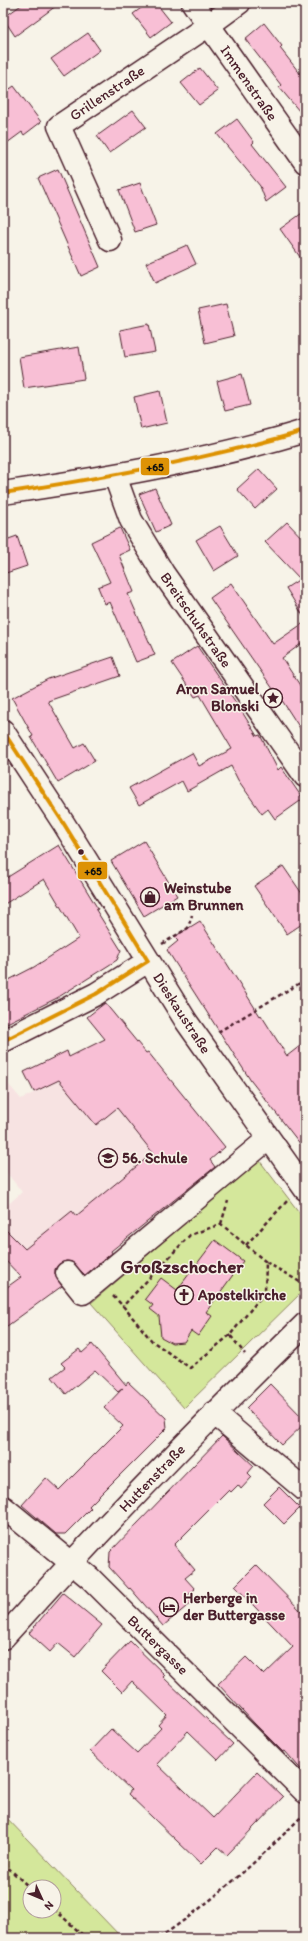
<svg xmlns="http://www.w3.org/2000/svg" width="308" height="1941" viewBox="0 0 308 1941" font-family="Itim,sans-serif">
<rect width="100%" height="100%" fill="#f7f3e8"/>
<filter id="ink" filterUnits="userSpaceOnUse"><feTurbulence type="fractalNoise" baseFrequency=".025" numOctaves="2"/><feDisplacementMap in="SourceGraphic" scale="8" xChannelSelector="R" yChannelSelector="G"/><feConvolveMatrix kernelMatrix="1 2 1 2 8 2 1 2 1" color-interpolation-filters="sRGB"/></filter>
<g filter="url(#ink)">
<path fill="#f7e3e2" d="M 148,1052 L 225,1147 L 73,1273 L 69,1281 L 39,1264 L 3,1227 L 3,1209 L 22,1192 L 3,1168 L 3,1078 L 21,1099 L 61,1079 Z"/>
<path fill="#d4e79b" stroke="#8f8363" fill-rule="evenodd" d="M 259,1160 L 305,1220 L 305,1289 L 184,1408 L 91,1303 Z
M 3,1814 L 122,1938 L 3,1938 ZM 30,1887 L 54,1887 L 54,1911 L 30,1911 Z"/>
<path fill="#f8bfd5" stroke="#4a1f2b" d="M 24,3 L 60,3 L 15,36 L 3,18 Z
M 148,3 L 156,3 L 171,22 L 151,37 L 133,14 Z
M 264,23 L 282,46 L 280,48 L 305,80 L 305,118 L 279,87 L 281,85 L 245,39 Z
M 88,33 L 100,50 L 64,76 L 51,59 Z
M 200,68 L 218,91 L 199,105 L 181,83 Z
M 14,86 L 41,122 L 24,135 L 22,132 L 3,146 L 3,94 Z
M 133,110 L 146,127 L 109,153 L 97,136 Z
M 237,119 L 254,142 L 252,144 L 286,187 L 266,202 L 260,186 L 217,134 Z
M 58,169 L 100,267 L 81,276 L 38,178 Z
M 140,183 L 156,225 L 135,232 L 119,190 Z
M 305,211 L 305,264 L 280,229 Z
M 187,245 L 196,264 L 155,283 L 146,263 Z
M 226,304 L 234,336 L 205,343 L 198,310 Z
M 149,324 L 155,352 L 125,357 L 120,330 Z
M 79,347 L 84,379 L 24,388 L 19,357 Z
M 242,374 L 250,405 L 225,411 L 217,381 Z
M 160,391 L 167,423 L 141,429 L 134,397 Z
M 259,469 L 277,489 L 255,509 L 237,489 Z
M 155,488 L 171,525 L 156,532 L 139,494 Z
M 287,522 L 305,541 L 305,619 L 286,588 L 300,579 L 265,542 Z
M 220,526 L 238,556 L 214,571 L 196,540 Z
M 120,528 L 130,550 L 119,555 L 134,592 L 128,594 L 155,655 L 136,662 L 110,602 L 105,604 L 98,587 L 110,582 L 91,542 Z
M 17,536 L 27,566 L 3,574 L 3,541 Z
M 231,583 L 273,644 L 305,622 L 305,641 L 282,658 L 305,693 L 305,736 L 274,688 L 273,689 L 210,598 Z
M 197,646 L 239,707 L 257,736 L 260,735 L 278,770 L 281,767 L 303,799 L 275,819 L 268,809 L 262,814 L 238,780 L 231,766 L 187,791 L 182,781 L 139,805 L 129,788 L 192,753 L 199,766 L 232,749 L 200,695 L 195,697 L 172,663 Z
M 113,657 L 120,676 L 48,701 L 75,748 L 84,743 L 95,761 L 58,783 L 31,737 L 33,736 L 12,698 L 48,679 Z
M 144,841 L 177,896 L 144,916 L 111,861 Z
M 59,845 L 98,909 L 96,910 L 121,950 L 117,960 L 57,998 L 3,1025 L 3,983 L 34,967 L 79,938 L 44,879 L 3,905 L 3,880 Z
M 283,866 L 305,898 L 305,922 L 287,934 L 254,886 Z
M 200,921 L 260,1016 L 261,1015 L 287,1056 L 305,1042 L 305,1150 L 251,1081 L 167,950 L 178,941 L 174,937 Z
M 105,1003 L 146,1053 L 148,1052 L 225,1147 L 210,1160 L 215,1167 L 111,1251 L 112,1253 L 85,1275 L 72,1262 L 66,1261 L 59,1264 L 55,1269 L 55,1274 L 62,1286 L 3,1329 L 3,1290 L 21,1277 L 3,1258 L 3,1227 L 25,1249 L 72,1211 L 76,1216 L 153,1153 L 117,1108 L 96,1125 L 59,1080 L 34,1092 L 24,1072 L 67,1051 L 69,1057 L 105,1039 L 87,1017 Z
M 215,1240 L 243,1261 L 206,1312 L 212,1316 L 198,1336 L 191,1331 L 184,1342 L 172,1343 L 161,1337 L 159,1316 L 150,1309 L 153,1305 L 145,1299 L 161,1278 L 177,1290 Z
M 92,1344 L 126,1385 L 128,1382 L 166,1418 L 167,1428 L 89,1506 L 91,1508 L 65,1534 L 56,1534 L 22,1505 L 46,1478 L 59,1490 L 123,1426 L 104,1408 L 123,1388 L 118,1392 L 95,1370 L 66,1394 L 52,1377 L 65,1367 L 61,1363 L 79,1349 L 82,1353 Z
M 270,1384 L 305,1420 L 305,1423 L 282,1445 L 246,1408 Z
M 222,1436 L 254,1466 L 248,1473 L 252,1477 L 241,1489 L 238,1485 L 231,1492 L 229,1490 L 174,1545 L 195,1570 L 185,1578 L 195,1589 L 187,1596 L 192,1602 L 163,1626 L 130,1588 L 129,1589 L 109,1567 L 110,1552 Z
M 279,1487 L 300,1508 L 284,1524 L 263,1503 Z
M 256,1565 L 305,1615 L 305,1774 L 285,1751 L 283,1752 L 254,1723 L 218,1684 L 246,1657 L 264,1675 L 293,1647 L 235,1586 Z
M 63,1593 L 102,1625 L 75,1657 L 58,1643 L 50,1652 L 29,1633 Z
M 130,1641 L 165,1675 L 163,1677 L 233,1744 L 218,1760 L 188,1731 L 157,1764 L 213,1818 L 257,1772 L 283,1797 L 227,1855 L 218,1847 L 201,1864 L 128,1794 L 131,1790 L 90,1751 L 111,1729 L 137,1753 L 161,1728 L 158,1725 L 167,1715 L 132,1681 L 122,1692 L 101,1671 Z"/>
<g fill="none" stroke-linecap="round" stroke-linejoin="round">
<g stroke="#4a1f2b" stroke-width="25">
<path id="minor" d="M 193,3 L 305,162
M 110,240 L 59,126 L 209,25 L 239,3
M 115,476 L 131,520 L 163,573 L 305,776
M 67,1273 L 83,1293 L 268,1139
M 214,1413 L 305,1490
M 3,1507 L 90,1578 L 305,1792
M 3,1638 C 100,1530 201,1426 305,1324"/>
</g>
<g stroke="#4a1f2b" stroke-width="25">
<path id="major" d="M 3,493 C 105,478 206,461 305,431
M 3,731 L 64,824 L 186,1021 L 305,1189
M 3,1041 L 96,994 L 148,961"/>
</g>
<path stroke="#4a1f2b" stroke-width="2.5" stroke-dasharray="4 3" stroke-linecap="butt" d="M 162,944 L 188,928 L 192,915
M 218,1032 L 305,980
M 221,1224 L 228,1201
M 246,1245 L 288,1200
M 266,1262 L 305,1285
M 113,1296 L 123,1306
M 230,1335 L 190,1368 L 152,1341 L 123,1306 L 190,1235 L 221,1224 L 266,1262 L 265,1292 L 230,1335 L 245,1354
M 3,1863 L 30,1888
M 54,1909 L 86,1938
M 159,1938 C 212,1902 260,1859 305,1813"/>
<use href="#minor" stroke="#f7f3e8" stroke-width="22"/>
<use href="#major" stroke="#f7f3e8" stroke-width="22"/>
<g stroke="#f7f3e8" stroke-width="7">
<path id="bus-1" d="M 3,493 C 105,478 206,459 305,431
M 3,731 L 64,824 L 148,961
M 3,1041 L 96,994 L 148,961"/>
</g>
<use href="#bus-1" stroke="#dd9206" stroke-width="4"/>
</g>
</g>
<defs>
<g id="sight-ring" transform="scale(1)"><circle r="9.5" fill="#f7f3e8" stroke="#4a1f2b" stroke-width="1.5"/><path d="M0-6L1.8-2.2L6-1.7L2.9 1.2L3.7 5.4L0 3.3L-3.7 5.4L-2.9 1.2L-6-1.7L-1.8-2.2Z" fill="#4a1f2b"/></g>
<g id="shop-ring" transform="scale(1)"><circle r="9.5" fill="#f7f3e8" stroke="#4a1f2b" stroke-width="1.5"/><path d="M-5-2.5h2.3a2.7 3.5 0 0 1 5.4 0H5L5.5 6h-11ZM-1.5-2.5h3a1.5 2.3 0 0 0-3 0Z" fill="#4a1f2b"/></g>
<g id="school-ring" transform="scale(1)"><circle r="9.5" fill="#f7f3e8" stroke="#4a1f2b" stroke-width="1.5"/><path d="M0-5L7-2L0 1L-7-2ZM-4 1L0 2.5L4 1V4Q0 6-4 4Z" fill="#4a1f2b"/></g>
<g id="church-ring" transform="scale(1)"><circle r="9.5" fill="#f7f3e8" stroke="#4a1f2b" stroke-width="1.5"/><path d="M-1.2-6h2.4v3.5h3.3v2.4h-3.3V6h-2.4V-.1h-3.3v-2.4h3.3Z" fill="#4a1f2b"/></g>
<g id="hotel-ring" transform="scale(1)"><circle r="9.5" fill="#f7f3e8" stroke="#4a1f2b" stroke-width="1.5"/><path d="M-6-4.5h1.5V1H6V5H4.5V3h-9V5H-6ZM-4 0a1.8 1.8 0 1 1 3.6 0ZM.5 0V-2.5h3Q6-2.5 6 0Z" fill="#4a1f2b"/></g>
</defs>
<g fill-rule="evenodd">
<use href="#sight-ring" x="273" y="698"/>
<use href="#shop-ring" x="150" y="897"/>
<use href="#school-ring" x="108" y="1158"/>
<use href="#church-ring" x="184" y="1295"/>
<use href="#hotel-ring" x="169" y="1607"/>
</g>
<circle fill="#4a1f2b" stroke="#f7f3e8" stroke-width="1.5" cx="81" cy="852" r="3.5"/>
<g text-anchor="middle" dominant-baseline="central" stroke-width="3" stroke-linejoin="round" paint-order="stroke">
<g font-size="15" fill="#4a1f2b" stroke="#f7f3e8">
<text transform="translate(249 83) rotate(55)">Immenstraße</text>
<text transform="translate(107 93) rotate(-34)">Grillenstraße</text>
<text transform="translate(196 620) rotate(55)">Breitschuhstraße</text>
<text transform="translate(182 1013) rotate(57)">Dieskaustraße</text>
<text transform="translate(152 1478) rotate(-46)">Huttenstraße</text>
<text transform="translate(158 1645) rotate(44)">Buttergasse</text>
</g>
<g font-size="15" font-weight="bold" fill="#4a1f2b" stroke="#f7f3e8" text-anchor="start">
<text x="259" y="689" text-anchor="end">Aron Samuel<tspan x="259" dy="17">Blonski</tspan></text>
<text x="164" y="888">Weinstube<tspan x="164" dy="17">am Brunnen</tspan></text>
<text x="122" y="1158">56. Schule</text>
<text x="198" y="1295">Apostelkirche</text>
<text x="183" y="1598">Herberge in<tspan x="183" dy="17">der Buttergasse</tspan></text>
</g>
<g font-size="19" font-weight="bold" fill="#4a1f2b" stroke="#f7f3e8">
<text x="182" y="1266">Großzschocher</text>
</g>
</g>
<g stroke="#f7f3e8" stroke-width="1.5">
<rect x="140" y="457" width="30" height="19" rx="4" fill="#dd9206"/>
<rect x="77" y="861" width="31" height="19" rx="4" fill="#dd9206"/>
</g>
<g font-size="11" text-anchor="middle" font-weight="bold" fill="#111">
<text x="155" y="471">+65</text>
<text x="93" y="875">+65</text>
</g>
<rect width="308" height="1941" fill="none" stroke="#f7f3e8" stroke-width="16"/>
<rect x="8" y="8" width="292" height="1925" fill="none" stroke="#4a1f2b" stroke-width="1.5" filter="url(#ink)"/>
<g transform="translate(42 1899) rotate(134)"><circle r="19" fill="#f7f3e8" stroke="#b29e9c"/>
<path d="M0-3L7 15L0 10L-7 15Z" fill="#4a1f2b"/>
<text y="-6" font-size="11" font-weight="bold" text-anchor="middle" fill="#4a1f2b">N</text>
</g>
</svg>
